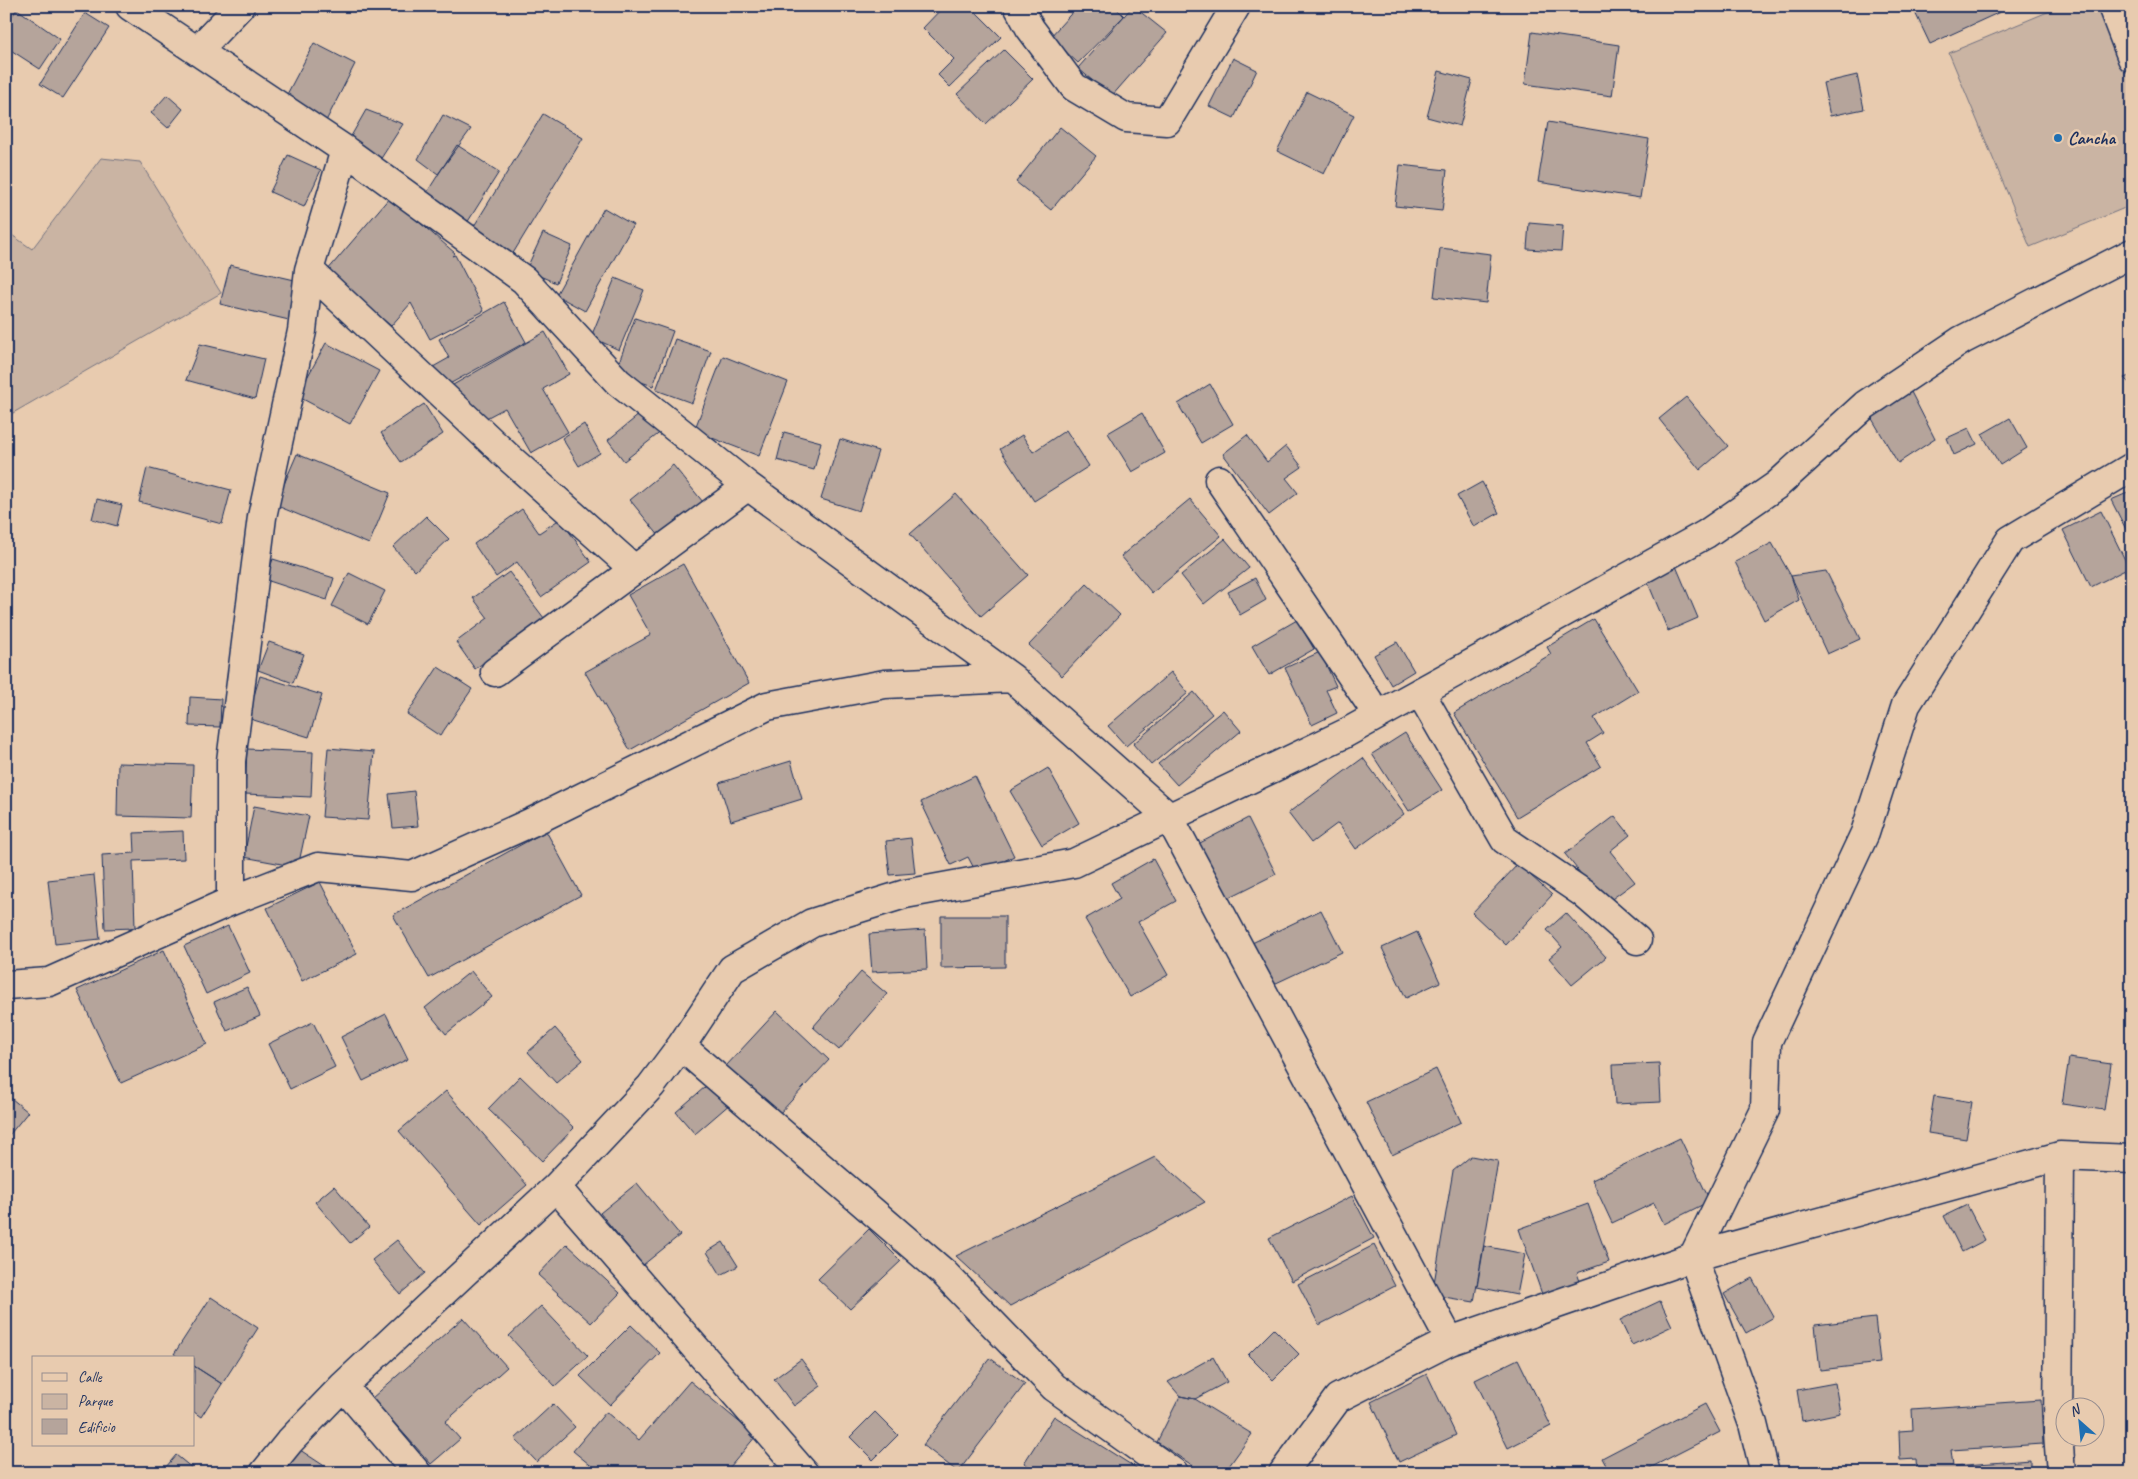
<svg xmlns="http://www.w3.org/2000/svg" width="2138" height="1479" viewBox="0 0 2138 1479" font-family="Caveat,sans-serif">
<rect width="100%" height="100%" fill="#e8cbaf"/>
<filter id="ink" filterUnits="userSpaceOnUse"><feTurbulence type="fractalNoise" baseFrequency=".02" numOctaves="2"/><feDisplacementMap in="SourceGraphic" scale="10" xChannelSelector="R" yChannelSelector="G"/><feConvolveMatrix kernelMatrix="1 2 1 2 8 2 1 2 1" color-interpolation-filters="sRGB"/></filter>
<g filter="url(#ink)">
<path fill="#cab4a3" stroke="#727280" d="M 2062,6 L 2105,6 L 2132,71 L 2132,205 L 2030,247 L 1949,53 Z
M 101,158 L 140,162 L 221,293 L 6,417 L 6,231 L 32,249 Z"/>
<path fill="#b5a49b" stroke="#1b2f5e" d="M 944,6 L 970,6 L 1001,37 L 950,87 L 938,75 L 954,59 L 923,28 Z
M 1078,6 L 1114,6 L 1124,16 L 1078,63 L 1050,37 Z
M 1133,6 L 1167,33 L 1111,97 L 1078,68 Z
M 1210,6 L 1220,6 L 1215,11 Z
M 1912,6 L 2013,6 L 1930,44 Z
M 17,9 L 60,39 L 40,69 L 6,47 L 6,24 Z
M 85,13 L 109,28 L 63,98 L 40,84 Z
M 1532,32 L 1619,45 L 1612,96 L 1525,84 Z
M 314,43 L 355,64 L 326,121 L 284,100 Z
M 1004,50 L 1033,79 L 986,124 L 957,94 Z
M 1233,58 L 1257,70 L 1234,118 L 1209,106 Z
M 1439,71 L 1472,80 L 1460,126 L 1427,117 Z
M 1857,75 L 1864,109 L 1830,116 L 1823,83 Z
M 1307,92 L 1354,115 L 1324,174 L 1277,151 Z
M 167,95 L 183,109 L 168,128 L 151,113 Z
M 366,110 L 403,124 L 380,160 L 350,138 Z
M 543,114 L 583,138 L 512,255 L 471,231 Z
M 443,115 L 471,129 L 438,174 L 418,159 Z
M 1548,122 L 1649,139 L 1640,198 L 1538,182 Z
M 1060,127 L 1096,156 L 1051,210 L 1016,182 Z
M 457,145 L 499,172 L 467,223 L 424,197 Z
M 288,155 L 321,170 L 304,207 L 270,192 Z
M 1400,165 L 1447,170 L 1442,211 L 1395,206 Z
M 390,197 L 455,253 L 452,256 L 455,255 L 484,311 L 430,339 L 411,303 L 391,326 L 327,271 Z
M 604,208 L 633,225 L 585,311 L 556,295 Z
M 1529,223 L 1563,226 L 1561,251 L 1527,249 Z
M 543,233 L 572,246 L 556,283 L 526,270 Z
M 1440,248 L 1491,254 L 1486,303 L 1434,297 Z
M 230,265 L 299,281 L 289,320 L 220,304 Z
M 615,278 L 644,290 L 619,350 L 591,337 Z
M 504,302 L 526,342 L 444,387 L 433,367 L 449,358 L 439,339 Z
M 635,318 L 673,331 L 653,386 L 615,373 Z
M 545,332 L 569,374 L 543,389 L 568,432 L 531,453 L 505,408 L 475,424 L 453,385 Z
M 675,339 L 711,351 L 692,403 L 656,390 Z
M 326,343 L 379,371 L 350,424 L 297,396 Z
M 200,344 L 264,359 L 255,399 L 186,380 Z
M 723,356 L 788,382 L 759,456 L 694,431 Z
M 2132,375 L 2132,386 L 2124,378 Z
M 1210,384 L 1233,424 L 1201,443 L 1178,404 Z
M 1910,390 L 1935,439 L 1898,463 L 1871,417 Z
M 1686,397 L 1728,446 L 1700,470 L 1659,419 Z
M 424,404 L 443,434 L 401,462 L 381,433 Z
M 645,410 L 662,431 L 624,461 L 608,440 Z
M 1142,413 L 1165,453 L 1132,472 L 1108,433 Z
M 2010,418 L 2027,448 L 2000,465 L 1982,434 Z
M 584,424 L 600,453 L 579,466 L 562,438 Z
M 1969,428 L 1977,444 L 1954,455 L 1947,438 Z
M 1066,430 L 1089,466 L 1034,501 L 1000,449 L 1022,435 L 1033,452 Z
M 784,432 L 821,442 L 814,470 L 777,460 Z
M 1247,435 L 1267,462 L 1286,446 L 1302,467 L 1286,478 L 1298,493 L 1269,515 L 1223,454 Z
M 840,439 L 878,451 L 859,511 L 821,499 Z
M 297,454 L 390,493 L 369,544 L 275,505 Z
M 673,465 L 703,502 L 660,537 L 630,500 Z
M 147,468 L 231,490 L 222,524 L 139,502 Z
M 1482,482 L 1499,513 L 1474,527 L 1457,496 Z
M 2132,491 L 2132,541 L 2111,500 Z
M 956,494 L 1028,575 L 981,616 L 910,534 Z
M 97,499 L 122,505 L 117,526 L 92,519 Z
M 1190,499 L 1221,536 L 1152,593 L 1121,556 Z
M 522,509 L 539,533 L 560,519 L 591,562 L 541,597 L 517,562 L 496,577 L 474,544 Z
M 2101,511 L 2129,568 L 2091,587 L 2063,530 Z
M 426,516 L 449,539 L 415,571 L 393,547 Z
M 1225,539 L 1249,568 L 1204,604 L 1181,575 Z
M 1772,543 L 1791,576 L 1799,600 L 1764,620 L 1735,562 Z
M 273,559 L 334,578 L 327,600 L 266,580 Z
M 683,564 L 749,683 L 630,750 L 585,672 L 651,635 L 628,595 Z
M 1676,566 L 1698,618 L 1668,631 L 1646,578 Z
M 1826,571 L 1860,639 L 1827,654 L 1791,576 Z
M 509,572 L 544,618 L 475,669 L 456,642 L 488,618 L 473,598 Z
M 349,573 L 385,591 L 368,624 L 332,606 Z
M 1255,578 L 1266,600 L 1240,615 L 1228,592 Z
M 1087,584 L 1120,615 L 1062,676 L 1029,645 Z
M 1594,619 L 1638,691 L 1594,718 L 1603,733 L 1587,743 L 1601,766 L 1517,817 L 1454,713 L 1551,654 L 1547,647 Z
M 1297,620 L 1314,649 L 1269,675 L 1252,646 Z
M 269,642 L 304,654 L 293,683 L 258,670 Z
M 1397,642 L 1414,671 L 1391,685 L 1374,655 Z
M 1320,652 L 1336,686 L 1326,690 L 1337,713 L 1312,725 L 1285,668 Z
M 438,667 L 472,689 L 440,736 L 407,714 Z
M 1171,672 L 1188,693 L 1126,746 L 1108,726 Z
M 260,676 L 322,695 L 309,737 L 247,718 Z
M 1194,692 L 1212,714 L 1151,765 L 1133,744 Z
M 190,697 L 221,699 L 220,727 L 189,726 Z
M 1223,710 L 1241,731 L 1177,785 L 1158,764 Z
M 1405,733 L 1442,790 L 1409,811 L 1372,754 Z
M 328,748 L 374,752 L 368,820 L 322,817 Z
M 247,749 L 313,752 L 311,797 L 245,794 Z
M 1363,758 L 1404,814 L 1356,849 L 1338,823 L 1311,843 L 1288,813 Z
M 791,761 L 802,799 L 731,821 L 719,783 Z
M 118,763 L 193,765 L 191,818 L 117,816 Z
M 1048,768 L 1079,823 L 1042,845 L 1010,791 Z
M 975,776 L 1014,856 L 977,874 L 968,857 L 951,865 L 921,802 Z
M 414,791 L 418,826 L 393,828 L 389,794 Z
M 254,806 L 309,816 L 298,867 L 244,857 Z
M 1615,816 L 1630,835 L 1610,851 L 1635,882 L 1605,904 L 1565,854 Z
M 1248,818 L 1276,874 L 1226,899 L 1198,844 Z
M 183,831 L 184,859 L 133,861 L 135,928 L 105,929 L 102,855 L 135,853 L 134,833 Z
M 546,831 L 581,895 L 429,978 L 393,915 Z
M 911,838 L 915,873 L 890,875 L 886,841 Z
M 1153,859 L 1176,901 L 1138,922 L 1168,975 L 1130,997 L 1085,919 L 1120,899 L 1111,883 Z
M 1518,864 L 1552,895 L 1506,945 L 1472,913 Z
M 94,875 L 100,939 L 55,944 L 48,880 Z
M 320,882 L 357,954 L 302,981 L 267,908 Z
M 1321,910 L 1342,952 L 1272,985 L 1252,943 Z
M 1566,913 L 1606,957 L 1572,985 L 1549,958 L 1562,947 L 1547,930 Z
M 941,916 L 1005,916 L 1005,967 L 941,968 Z
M 228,926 L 250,973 L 206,994 L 184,946 Z
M 925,930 L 927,969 L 872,972 L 869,934 Z
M 1417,932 L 1440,982 L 1406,998 L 1382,948 Z
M 164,950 L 207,1044 L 121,1083 L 77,990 Z
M 471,971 L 492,997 L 446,1034 L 425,1008 Z
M 861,972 L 887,994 L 839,1050 L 813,1027 Z
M 247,987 L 260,1016 L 227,1031 L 214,1002 Z
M 777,1011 L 829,1060 L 779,1114 L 726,1066 Z
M 386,1014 L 408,1059 L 363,1081 L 341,1037 Z
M 313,1022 L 335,1067 L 290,1089 L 268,1044 Z
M 555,1028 L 583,1060 L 556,1083 L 528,1052 Z
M 2069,1058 L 2111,1064 L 2104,1110 L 2062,1104 Z
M 1659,1063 L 1661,1102 L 1615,1104 L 1613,1065 Z
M 1436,1069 L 1461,1122 L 1392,1155 L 1366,1102 Z
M 520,1076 L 574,1128 L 542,1161 L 488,1109 Z
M 712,1081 L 731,1103 L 695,1134 L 676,1112 Z
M 446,1091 L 527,1185 L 481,1225 L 399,1131 Z
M 6,1094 L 28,1112 L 6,1139 Z
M 1934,1096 L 1972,1102 L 1966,1139 L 1928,1133 Z
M 1680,1138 L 1710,1201 L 1664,1224 L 1654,1203 L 1612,1223 L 1592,1180 Z
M 1471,1156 L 1498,1161 L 1474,1302 L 1432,1295 L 1453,1171 Z
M 1155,1157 L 1205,1202 L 1010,1306 L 956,1256 Z
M 637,1183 L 680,1235 L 643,1265 L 600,1213 Z
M 334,1186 L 369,1227 L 350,1243 L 315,1202 Z
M 1352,1196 L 1374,1238 L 1292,1281 L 1269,1238 Z
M 1588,1204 L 1609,1262 L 1577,1273 L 1581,1284 L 1543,1297 L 1519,1229 Z
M 1967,1205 L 1985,1240 L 1962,1252 L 1944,1216 Z
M 869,1229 L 901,1261 L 850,1309 L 818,1279 Z
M 397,1240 L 425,1273 L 400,1294 L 372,1260 Z
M 723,1242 L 738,1266 L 721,1275 L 707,1252 Z
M 567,1244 L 620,1293 L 591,1323 L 538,1275 Z
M 1374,1245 L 1395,1286 L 1319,1325 L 1298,1284 Z
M 1484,1246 L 1525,1254 L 1517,1295 L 1477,1287 Z
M 1752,1278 L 1774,1317 L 1746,1333 L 1724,1294 Z
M 211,1297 L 258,1328 L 222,1384 L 194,1366 L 194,1358 L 180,1358 L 174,1354 Z
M 1660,1301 L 1672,1326 L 1632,1345 L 1620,1320 Z
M 541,1306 L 588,1356 L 555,1386 L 509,1336 Z
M 463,1318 L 507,1367 L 445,1422 L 460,1439 L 431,1464 L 372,1398 Z
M 1875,1318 L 1880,1363 L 1820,1370 L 1815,1325 Z
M 631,1325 L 660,1353 L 610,1405 L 580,1376 Z
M 1274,1329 L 1299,1354 L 1273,1380 L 1248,1355 Z
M 1213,1357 L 1227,1382 L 1195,1399 L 1180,1396 L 1168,1382 Z
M 990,1358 L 1025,1384 L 958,1472 L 923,1445 Z
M 801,1359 L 821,1386 L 794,1406 L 774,1379 Z
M 1518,1359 L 1551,1426 L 1508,1448 L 1475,1380 Z
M 194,1366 L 222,1384 L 201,1417 L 194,1412 Z
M 1427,1374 L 1456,1435 L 1399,1462 L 1371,1402 Z
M 690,1381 L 756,1436 L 725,1473 L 600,1473 L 573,1451 L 606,1412 L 639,1440 Z
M 1835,1383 L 1840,1413 L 1802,1421 L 1797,1390 Z
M 1180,1396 L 1195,1399 L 1252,1434 L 1224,1473 L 1204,1473 L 1157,1442 Z
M 2041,1400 L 2043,1444 L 1951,1450 L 1953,1466 L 2030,1460 L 2030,1473 L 1917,1473 L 1916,1459 L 1900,1460 L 1899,1431 L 1913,1430 L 1912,1409 Z
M 553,1404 L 575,1427 L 537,1462 L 515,1439 Z
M 1705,1404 L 1720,1432 L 1640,1473 L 1610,1473 L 1602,1458 Z
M 875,1412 L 898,1435 L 873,1460 L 850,1437 Z
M 1054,1416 L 1144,1473 L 1040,1473 L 1024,1463 Z
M 294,1446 L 335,1473 L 279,1473 Z
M 176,1455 L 198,1473 L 161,1473 Z"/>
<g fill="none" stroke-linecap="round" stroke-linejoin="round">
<g stroke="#1b2f5e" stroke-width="31">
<path id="minor" d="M 130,6 L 345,150 L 524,280 L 618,382 L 748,486 L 1012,678 L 1169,817 L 1450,1341
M 1018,6 L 1030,28 L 1074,87 L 1126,118 L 1167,121 L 1236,6
M 2112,6 L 2132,58
M 198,50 L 240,6
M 309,270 L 506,455 L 634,569
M 1219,480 L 1378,715
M 495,672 L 748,486
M 1420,692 L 1505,840 L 1583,893 L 1637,940
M 231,901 L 231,761 L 262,517 L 302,331 L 309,270 L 345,150
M 6,985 L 49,982 L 231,901 L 318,867 L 412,876 L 532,822 L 767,706 L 885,684 L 1012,678
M 681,1046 L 943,1272 L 1054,1387 L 1174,1473
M 2060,1156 L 2058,1433 L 2061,1473
M 556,1187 L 804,1473
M 343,1386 L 417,1473
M 264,1473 L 290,1441 L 343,1386 L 556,1187 L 651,1086 L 681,1046 L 732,969 L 812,923 L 905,894 L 1074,863 L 1344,734 L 1706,534 L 1777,485 L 1865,405 L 1962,340 L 2132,253
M 1283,1473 L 1338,1398 L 1450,1341 L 1693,1257 L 2060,1156 L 2132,1159
M 1765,1473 L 1753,1424 L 1693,1257 L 1765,1110 L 1767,1042 L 1865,833 L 1906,705 L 2010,540 L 2132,467"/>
</g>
<use href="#minor" stroke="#e8cbaf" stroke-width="28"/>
</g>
</g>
<circle fill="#1f6fb2" stroke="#e8cbaf" stroke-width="2" cx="2058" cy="138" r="5"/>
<g text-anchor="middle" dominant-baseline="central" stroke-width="5" stroke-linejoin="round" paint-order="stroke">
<g font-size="18" font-weight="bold" fill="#1b2f5e" stroke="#e8cbaf" text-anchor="start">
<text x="2068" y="138">Cancha</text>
</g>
</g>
<rect width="2138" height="1479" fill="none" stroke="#e8cbaf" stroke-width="25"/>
<rect x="12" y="12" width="2113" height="1454" fill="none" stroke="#1b2f5e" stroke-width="2" filter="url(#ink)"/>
<rect x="32" y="1356" width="162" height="90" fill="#e8cbaf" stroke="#968d8f"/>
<rect x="42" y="1373" width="25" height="8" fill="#e8cbaf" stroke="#968d8f"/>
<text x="78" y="1382" font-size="15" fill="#1b2f5e">Calle</text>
<rect x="42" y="1394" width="25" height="15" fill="#cab4a3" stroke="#968d8f"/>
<text x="78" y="1406" font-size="15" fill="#1b2f5e">Parque</text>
<rect x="42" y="1419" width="25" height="15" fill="#b5a49b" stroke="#968d8f"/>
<text x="78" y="1432" font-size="15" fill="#1b2f5e">Edificio</text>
<g transform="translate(2080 1422) rotate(333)"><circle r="24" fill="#e8cbaf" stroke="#968d8f"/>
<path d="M0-4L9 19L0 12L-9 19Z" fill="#1f6fb2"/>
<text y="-8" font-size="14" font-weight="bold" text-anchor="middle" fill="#1b2f5e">N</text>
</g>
</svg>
